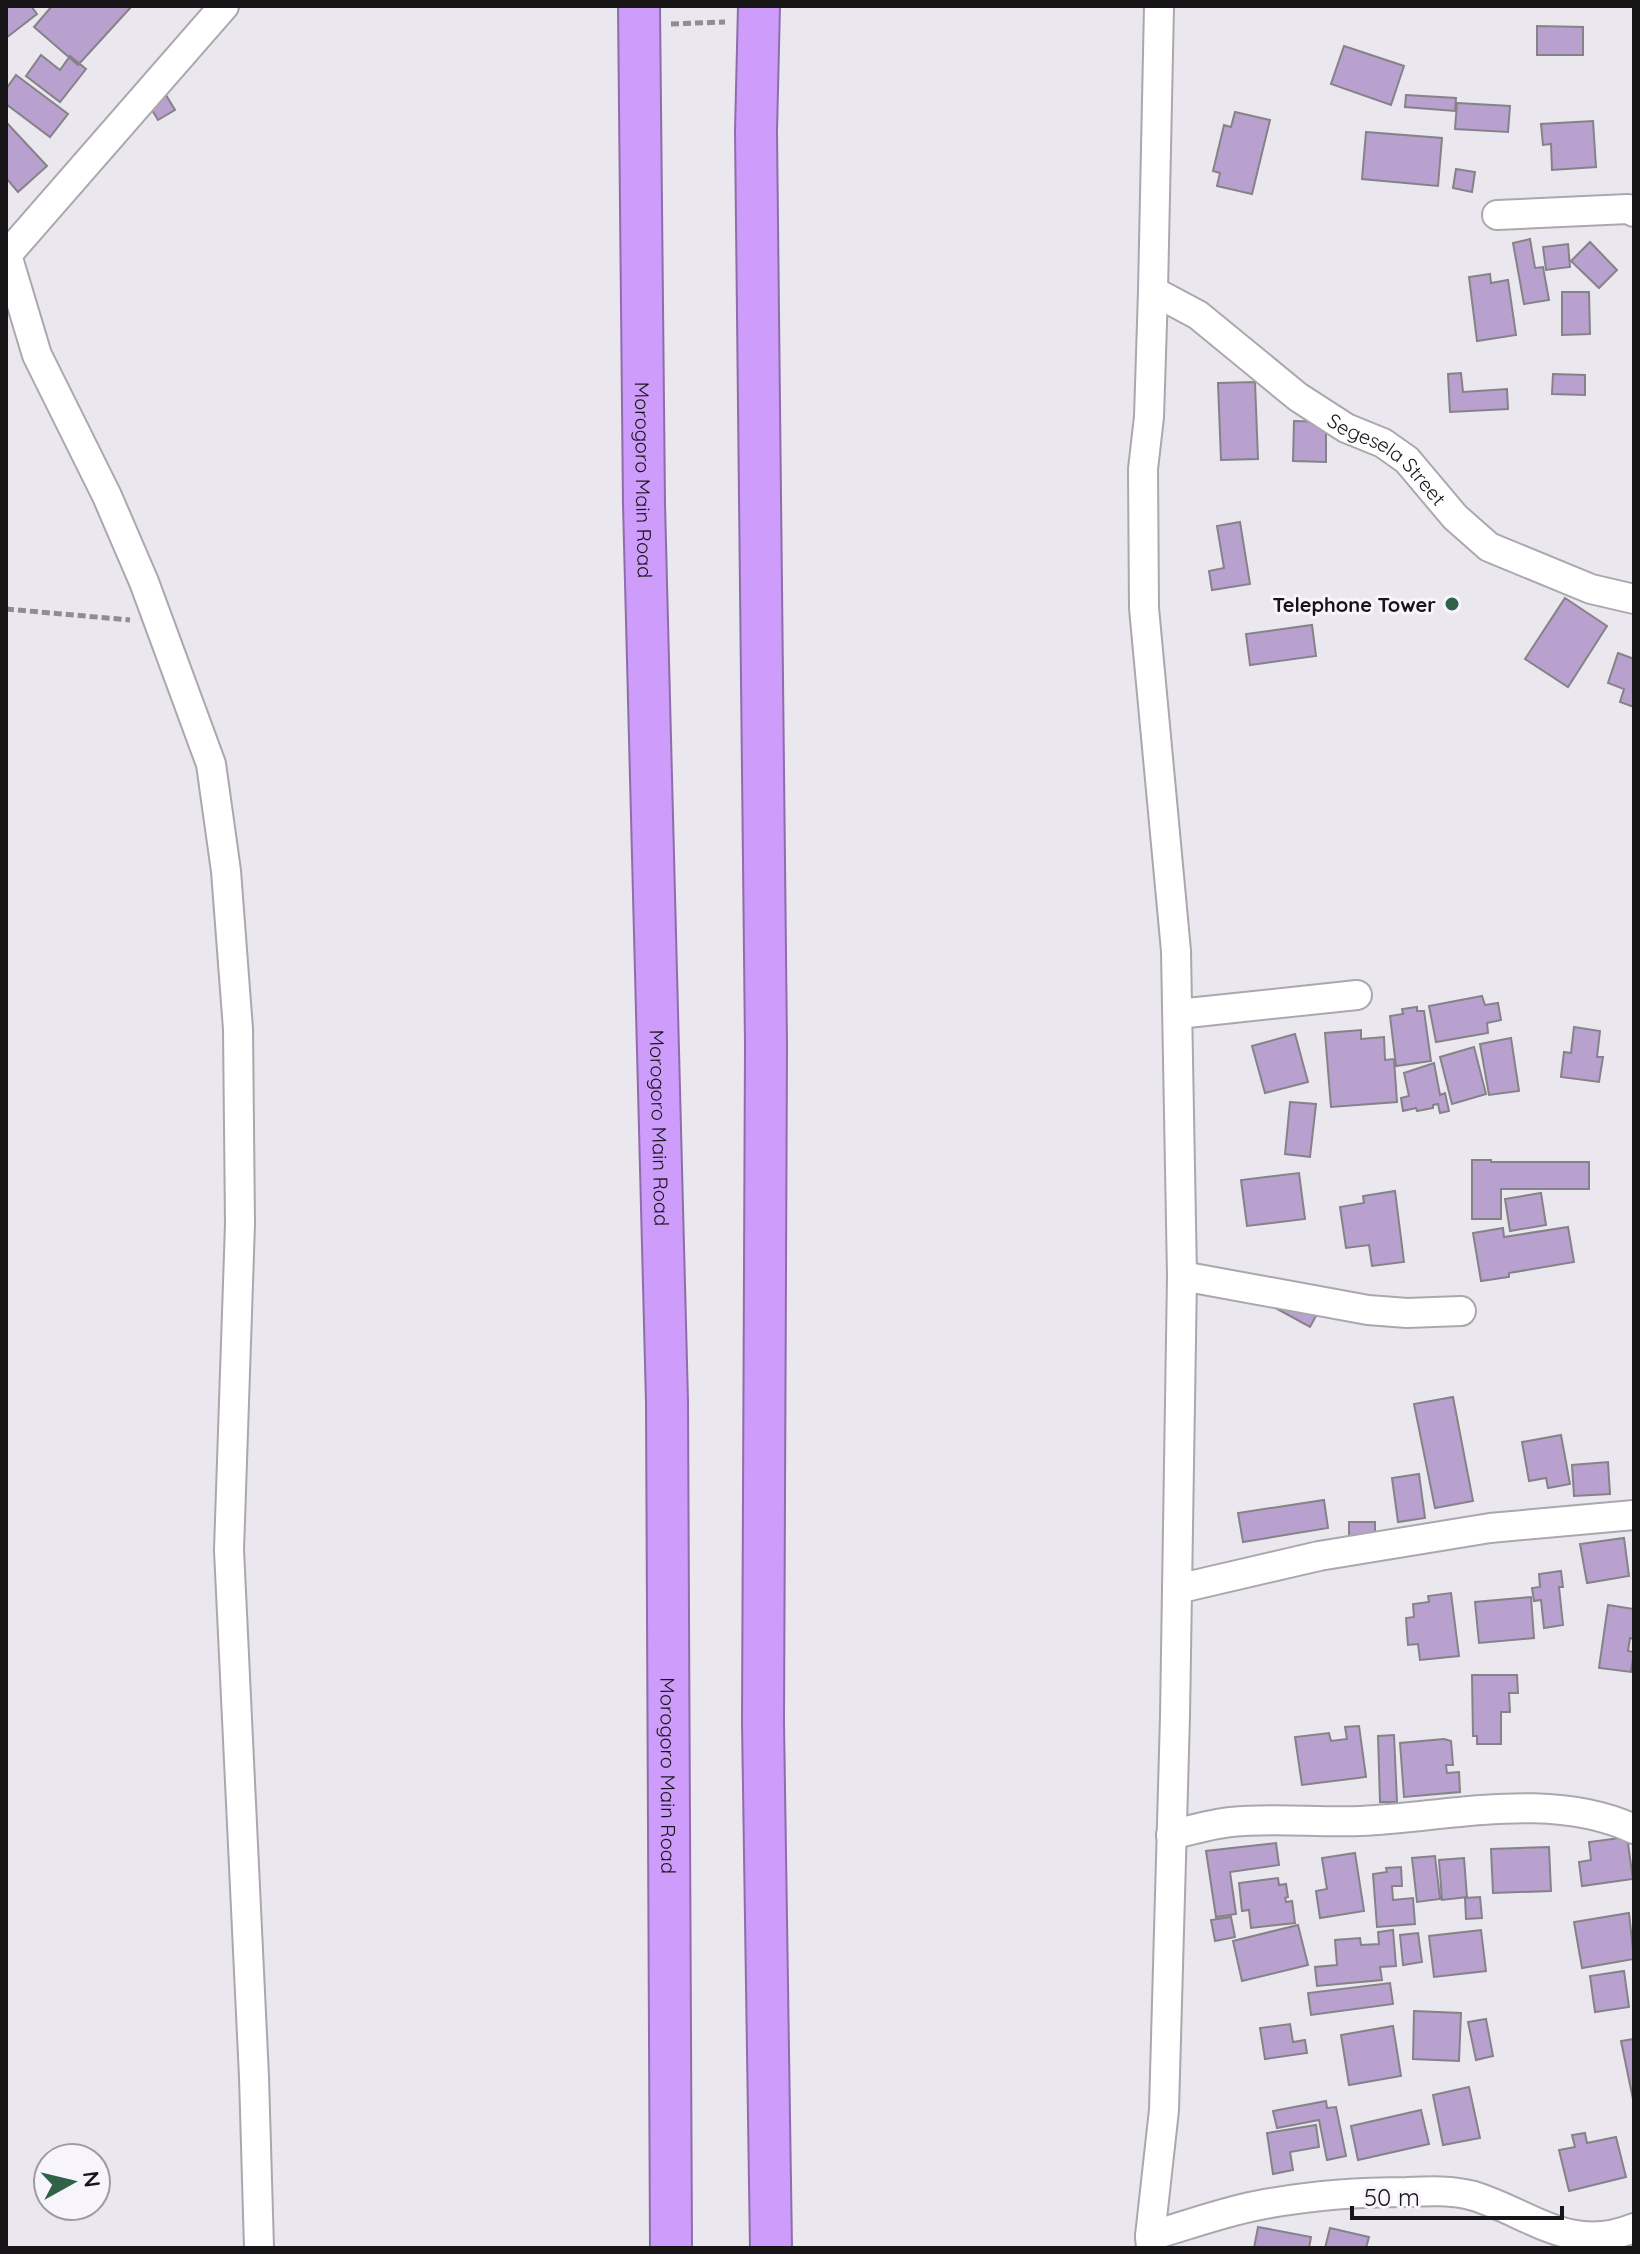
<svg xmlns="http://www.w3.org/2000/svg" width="1640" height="2254" viewBox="0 0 1640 2254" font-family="Quicksand,sans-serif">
<rect width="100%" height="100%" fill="#eae7ee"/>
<path fill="#b8a1ce" stroke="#858288" stroke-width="2" d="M 6,6 L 31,6 L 37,14 L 6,38 Z
M 52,6 L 132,6 L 78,65 L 34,27 Z
M 1537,26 L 1583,27 L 1583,55 L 1537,55 Z
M 1344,46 L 1404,66 L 1391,105 L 1331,84 Z
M 41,55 L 60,70 L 70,56 L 86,69 L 60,102 L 26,76 Z
M 16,75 L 68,114 L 50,137 L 6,104 L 6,89 Z
M 166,95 L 175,110 L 158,120 L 149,105 Z
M 1406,95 L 1456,98 L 1455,111 L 1405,107 Z
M 1457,103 L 1510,106 L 1508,132 L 1455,129 Z
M 1235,112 L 1270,120 L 1252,194 L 1217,186 L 1220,173 L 1213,171 L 1224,125 L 1231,127 Z
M 1593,121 L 1596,167 L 1552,170 L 1551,144 L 1543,145 L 1541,124 Z
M 6,122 L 47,166 L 18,192 L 6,178 Z
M 1366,132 L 1442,138 L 1438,186 L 1362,179 Z
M 1456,169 L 1475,172 L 1472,192 L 1453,188 Z
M 1530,239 L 1535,268 L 1543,267 L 1549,300 L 1524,304 L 1513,243 Z
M 1590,242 L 1617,270 L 1599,288 L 1571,261 Z
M 1568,244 L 1570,267 L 1546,270 L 1543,247 Z
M 1490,274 L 1491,283 L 1508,280 L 1516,335 L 1477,341 L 1469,277 Z
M 1562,292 L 1589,292 L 1590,334 L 1562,335 Z
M 1461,373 L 1463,392 L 1507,389 L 1508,409 L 1450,412 L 1448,374 Z
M 1553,374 L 1585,375 L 1585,395 L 1552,394 Z
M 1255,382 L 1258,459 L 1221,460 L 1218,383 Z
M 1294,421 L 1326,422 L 1326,462 L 1293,461 Z
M 1240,522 L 1250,584 L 1212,590 L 1209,571 L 1224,568 L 1217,526 Z
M 1565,598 L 1607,626 L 1568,687 L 1525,659 Z
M 1312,625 L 1316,656 L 1250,665 L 1246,634 Z
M 1618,653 L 1634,659 L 1634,707 L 1620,702 L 1624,689 L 1608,683 Z
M 1482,996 L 1485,1005 L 1498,1003 L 1501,1020 L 1487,1023 L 1488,1033 L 1436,1042 L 1429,1006 Z
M 1417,1007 L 1417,1011 L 1424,1011 L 1431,1061 L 1396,1066 L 1390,1016 L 1403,1014 L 1402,1009 Z
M 1574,1027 L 1600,1031 L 1597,1057 L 1603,1057 L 1599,1082 L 1561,1077 L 1564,1052 L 1571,1053 Z
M 1361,1030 L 1361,1039 L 1384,1037 L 1385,1060 L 1394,1059 L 1397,1102 L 1331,1107 L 1325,1033 Z
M 1295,1034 L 1308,1082 L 1265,1093 L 1252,1046 Z
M 1511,1038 L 1519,1091 L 1489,1095 L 1480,1044 Z
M 1474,1047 L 1486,1094 L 1452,1104 L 1440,1057 Z
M 1434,1063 L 1440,1095 L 1445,1093 L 1449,1111 L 1440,1113 L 1438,1104 L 1433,1105 L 1433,1108 L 1417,1111 L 1416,1108 L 1403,1111 L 1401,1098 L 1409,1096 L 1404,1073 Z
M 1290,1102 L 1316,1104 L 1310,1157 L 1285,1154 Z
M 1472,1160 L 1491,1160 L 1491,1162 L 1589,1162 L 1589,1189 L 1501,1189 L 1501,1219 L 1472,1219 Z
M 1299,1173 L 1305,1219 L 1247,1226 L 1241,1180 Z
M 1395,1191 L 1404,1262 L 1372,1266 L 1369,1245 L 1346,1248 L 1340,1207 L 1364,1203 L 1363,1196 Z
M 1541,1193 L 1546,1225 L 1510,1231 L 1505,1199 Z
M 1568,1227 L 1574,1262 L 1509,1273 L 1509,1277 L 1481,1281 L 1473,1233 L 1503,1228 L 1504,1237 Z
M 1276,1295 L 1316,1316 L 1310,1327 L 1270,1305 Z
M 1453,1397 L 1473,1501 L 1435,1508 L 1414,1404 Z
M 1561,1435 L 1570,1484 L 1548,1488 L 1546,1478 L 1529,1481 L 1522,1442 Z
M 1608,1462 L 1610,1494 L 1574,1496 L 1572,1465 Z
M 1419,1474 L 1425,1518 L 1398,1522 L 1392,1478 Z
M 1324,1500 L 1328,1528 L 1243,1542 L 1238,1513 Z
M 1349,1522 L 1375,1522 L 1375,1540 L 1349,1540 Z
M 1624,1538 L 1629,1576 L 1587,1583 L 1580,1544 Z
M 1561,1571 L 1563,1587 L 1559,1587 L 1563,1625 L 1544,1628 L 1541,1600 L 1534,1601 L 1532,1588 L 1540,1587 L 1539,1574 Z
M 1451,1593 L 1459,1656 L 1420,1660 L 1418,1644 L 1408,1645 L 1406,1618 L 1414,1617 L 1413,1604 L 1429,1602 L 1428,1596 Z
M 1531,1597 L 1534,1638 L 1479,1643 L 1475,1602 Z
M 1608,1605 L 1634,1609 L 1634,1639 L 1630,1638 L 1628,1651 L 1634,1652 L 1631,1672 L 1599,1668 Z
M 1472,1675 L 1517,1675 L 1518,1693 L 1509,1693 L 1510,1712 L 1501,1712 L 1501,1744 L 1477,1744 L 1477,1736 L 1473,1736 Z
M 1359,1726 L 1366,1777 L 1302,1785 L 1295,1737 L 1329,1733 L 1331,1741 L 1347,1739 L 1345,1727 Z
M 1394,1735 L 1397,1802 L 1380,1802 L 1378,1736 Z
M 1444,1739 L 1451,1741 L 1453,1765 L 1446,1765 L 1447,1773 L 1459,1772 L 1460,1792 L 1404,1797 L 1400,1743 Z
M 1627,1837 L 1633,1879 L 1582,1886 L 1579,1862 L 1591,1860 L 1589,1842 Z
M 1276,1843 L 1279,1865 L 1230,1872 L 1236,1914 L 1216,1917 L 1206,1851 Z
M 1549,1847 L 1551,1891 L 1493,1893 L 1491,1849 Z
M 1355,1853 L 1364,1911 L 1320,1918 L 1316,1891 L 1327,1889 L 1322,1858 Z
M 1435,1856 L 1440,1899 L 1417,1902 L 1412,1858 Z
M 1464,1858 L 1467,1897 L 1442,1900 L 1439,1860 Z
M 1401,1867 L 1402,1886 L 1392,1886 L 1393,1900 L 1413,1898 L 1415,1924 L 1377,1927 L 1373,1874 L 1387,1872 L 1386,1868 Z
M 1278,1878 L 1279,1885 L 1286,1884 L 1288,1897 L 1285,1898 L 1286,1902 L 1292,1901 L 1295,1923 L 1251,1928 L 1249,1910 L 1242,1911 L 1239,1883 Z
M 1480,1897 L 1482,1918 L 1466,1919 L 1465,1898 Z
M 1629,1913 L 1634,1959 L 1582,1968 L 1574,1922 Z
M 1231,1917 L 1235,1937 L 1215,1941 L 1211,1920 Z
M 1298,1925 L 1308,1965 L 1242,1981 L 1233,1941 Z
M 1393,1930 L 1396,1966 L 1380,1967 L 1382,1980 L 1317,1986 L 1315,1967 L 1337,1965 L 1335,1940 L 1360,1938 L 1361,1945 L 1379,1944 L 1378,1932 Z
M 1481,1930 L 1486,1971 L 1434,1977 L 1429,1936 Z
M 1418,1933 L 1422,1962 L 1403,1965 L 1400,1935 Z
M 1624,1971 L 1629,2007 L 1595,2012 L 1590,1976 Z
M 1390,1983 L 1393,2004 L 1311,2015 L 1308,1993 Z
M 1414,2011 L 1461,2013 L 1459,2061 L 1413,2059 Z
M 1486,2019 L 1493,2056 L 1476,2060 L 1468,2022 Z
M 1290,2024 L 1293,2042 L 1305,2040 L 1307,2053 L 1265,2059 L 1260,2028 Z
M 1393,2026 L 1401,2076 L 1349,2085 L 1341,2035 Z
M 1634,2039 L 1634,2104 L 1621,2041 Z
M 1469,2087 L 1480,2138 L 1443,2145 L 1433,2095 Z
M 1326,2101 L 1327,2108 L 1336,2107 L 1346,2156 L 1327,2160 L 1319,2120 L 1277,2128 L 1273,2111 Z
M 1421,2110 L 1429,2144 L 1358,2160 L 1351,2126 Z
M 1316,2125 L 1319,2147 L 1290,2152 L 1293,2170 L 1273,2174 L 1267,2133 Z
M 1585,2133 L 1587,2143 L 1616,2137 L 1626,2177 L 1569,2191 L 1559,2150 L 1575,2147 L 1572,2135 Z
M 1258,2227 L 1311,2237 L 1309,2248 L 1254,2248 Z
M 1330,2228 L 1369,2237 L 1366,2248 L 1325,2248 Z"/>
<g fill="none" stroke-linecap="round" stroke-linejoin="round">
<g stroke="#aaa7ae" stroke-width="32">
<g id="minor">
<path d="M 1497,215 L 1628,209 L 1634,212"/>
<path d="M 7,255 L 37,355 L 107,496 L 144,582 L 211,764 L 226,871 L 238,1029 L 240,1224 L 229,1550 L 254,2077 L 259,2248"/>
<path d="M 6,256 L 224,6"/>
<path id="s1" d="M 1153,291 L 1198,315 L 1298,397 L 1346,428 L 1383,443 L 1407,460 L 1455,517 L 1489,547 L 1591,589 L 1634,599"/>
<path d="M 1178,1014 L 1357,995"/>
<path d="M 1182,1276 L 1368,1310 L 1407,1313 L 1461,1311"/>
<path d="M 1177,1589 L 1319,1556 L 1490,1528 L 1634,1515"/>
<path d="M 1171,1835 C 1191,1830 1211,1824 1231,1822 C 1274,1817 1318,1823 1361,1821 C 1449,1817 1550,1790 1634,1829"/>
<path d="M 1150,2236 C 1185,2226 1220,2213 1255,2206 C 1304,2196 1357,2192 1407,2192 C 1429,2191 1453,2190 1474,2196 C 1531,2214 1570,2254 1634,2228"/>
<path d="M 1151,2248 L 1150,2236 L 1164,2110 L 1175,1716 L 1182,1276 L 1176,951 L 1144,608 L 1143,469 L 1149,417 L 1153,291 L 1159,6"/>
</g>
</g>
<g stroke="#8e6dab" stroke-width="44">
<g id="highway">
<path id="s2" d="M 639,6 L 644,504 L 667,1402 L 671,2248"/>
<path d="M 759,6 L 756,131 L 766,1045 L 763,1722 L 771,2248"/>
</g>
</g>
<path stroke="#8f8d92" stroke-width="5" stroke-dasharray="8 4" stroke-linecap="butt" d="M 671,24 L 725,22
M 6,609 L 130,620"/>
<use href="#minor" stroke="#fff" stroke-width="28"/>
<use href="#highway" stroke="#ce9cfa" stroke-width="40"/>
</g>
<circle fill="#2f6247" stroke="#f8f4fc" stroke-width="3" cx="1452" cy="604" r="8"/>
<g text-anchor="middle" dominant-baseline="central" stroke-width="6" stroke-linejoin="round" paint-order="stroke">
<g font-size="20" fill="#171518" stroke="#f8f4fc">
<text stroke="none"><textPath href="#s1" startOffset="290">Segesela Street</textPath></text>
<text stroke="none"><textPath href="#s2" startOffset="474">Morogoro Main Road</textPath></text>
<text stroke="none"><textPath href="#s2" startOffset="1122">Morogoro Main Road</textPath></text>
<text stroke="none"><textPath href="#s2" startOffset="1770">Morogoro Main Road</textPath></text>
</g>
<g font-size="20" font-weight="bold" fill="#171518" stroke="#f8f4fc" text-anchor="end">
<text x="1436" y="604">Telephone Tower</text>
</g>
</g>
<rect width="1640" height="2254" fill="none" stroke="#171518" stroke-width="16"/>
<g transform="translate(72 2182) rotate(82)"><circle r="38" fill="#f8f4fc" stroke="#9e9ba1" stroke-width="2"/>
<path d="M0-6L14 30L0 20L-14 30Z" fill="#2f6247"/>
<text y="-12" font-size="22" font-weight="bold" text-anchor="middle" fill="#171518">N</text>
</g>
<path d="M1352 2206v12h210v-12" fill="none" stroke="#171518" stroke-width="4"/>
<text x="1364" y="2206" font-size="24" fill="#171518" stroke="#f8f4fc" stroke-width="6" paint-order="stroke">50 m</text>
</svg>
